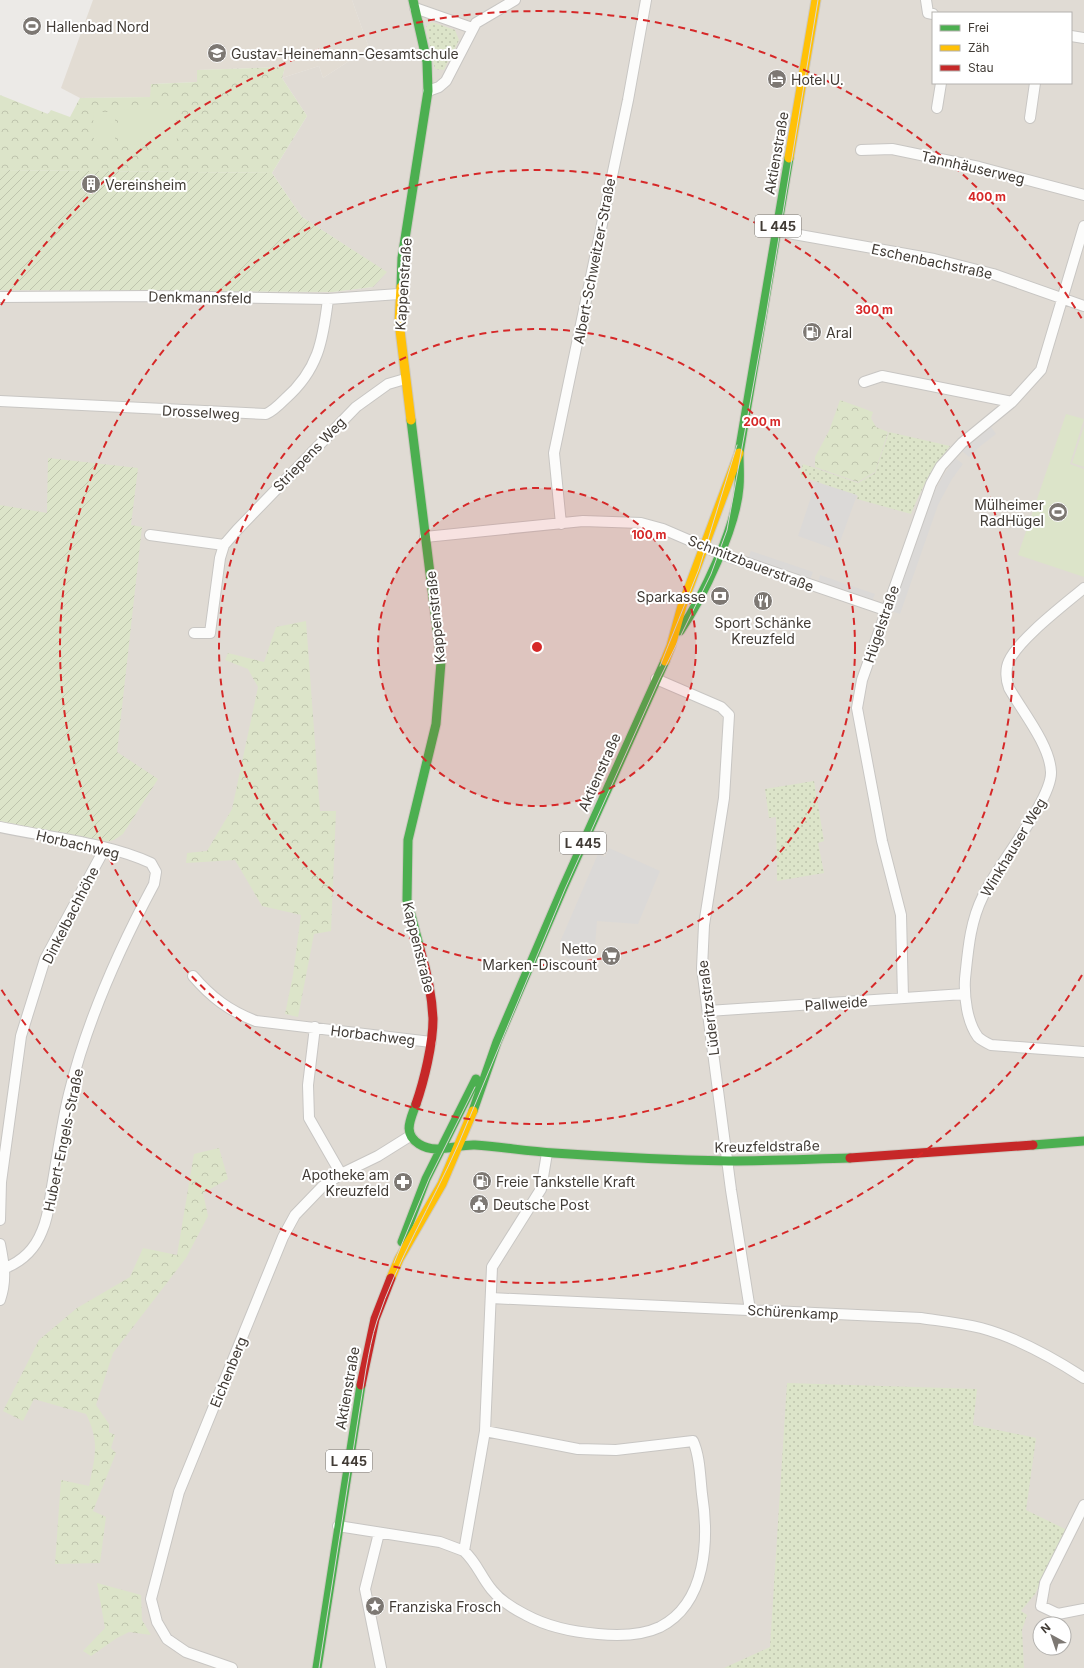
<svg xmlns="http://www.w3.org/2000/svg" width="1084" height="1668" viewBox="0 0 1084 1668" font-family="Inter,sans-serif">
<defs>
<pattern id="grass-dots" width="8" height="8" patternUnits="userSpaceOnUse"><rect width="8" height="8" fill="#dce4c9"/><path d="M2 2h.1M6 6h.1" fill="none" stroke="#bec4ad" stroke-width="1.8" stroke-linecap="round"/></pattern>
<pattern id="forest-crowns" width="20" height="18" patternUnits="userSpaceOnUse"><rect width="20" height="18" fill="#dce4c9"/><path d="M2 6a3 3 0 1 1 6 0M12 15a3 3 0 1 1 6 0" fill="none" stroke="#bec4ad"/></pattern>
<pattern id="garden-furrows" width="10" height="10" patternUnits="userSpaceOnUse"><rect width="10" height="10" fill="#dce4c9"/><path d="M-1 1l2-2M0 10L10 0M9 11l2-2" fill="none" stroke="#bec4ad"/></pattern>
</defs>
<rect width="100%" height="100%" fill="#eceae7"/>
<path fill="#e0dbd4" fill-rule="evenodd" d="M 352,0 L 1084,0 L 1084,1668 L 0,1668 L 0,290 L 333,292 L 373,287 L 386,272 L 302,217 L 272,173 L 307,116 L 282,78 L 319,66 L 323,78 L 369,48 ZM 933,13 L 1071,13 L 1071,83 L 933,83 ZM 1040,1624 L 1064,1624 L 1064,1648 L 1040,1648 Z"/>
<path fill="#e2dcd3" d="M 93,0 L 352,0 L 369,48 L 323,78 L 319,66 L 282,78 L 285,67 L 198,70 L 197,82 L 151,84 L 151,97 L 80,98 L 61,88 Z"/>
<path fill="url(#grass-dots)" d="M 432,22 L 455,30 L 459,40 L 453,52 L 446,49 L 442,58 L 448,61 L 444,70 L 435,69 L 426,27 Z
M 889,432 L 950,446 C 933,467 921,489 911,514 L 857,499 L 858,496 L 800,476 L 803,464 L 858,483 L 875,473 Z
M 814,781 L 824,841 L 818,843 L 824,873 L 777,881 L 776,817 L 769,818 L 765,789 Z
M 787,1383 L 977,1389 L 973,1425 L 1036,1438 L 1026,1510 L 1067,1530 L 1035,1594 L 1021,1611 L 1027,1615 L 1022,1630 L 1024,1668 L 724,1668 L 770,1647 Z"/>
<path fill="url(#forest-crowns)" d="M 285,67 L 282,78 L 307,116 L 272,173 L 0,170 L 0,95 L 48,114 L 51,110 L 70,117 L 80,98 L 150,97 L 151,84 L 197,82 L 197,70 Z
M 840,400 L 873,412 L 871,418 L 876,427 L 888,432 L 875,472 L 858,482 L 815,467 L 815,457 L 829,431 Z
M 306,621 L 320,811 L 336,811 L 331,931 L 314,934 L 298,1017 L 285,1014 L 293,975 L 301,915 L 262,906 L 235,860 L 186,863 L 187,853 L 207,851 L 232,809 L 258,687 L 248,669 L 225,660 L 228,653 L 264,662 L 276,627 Z
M 219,1148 L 228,1179 L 203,1193 L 208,1216 L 186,1258 L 113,1353 L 96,1405 L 109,1424 L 109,1432 L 115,1435 L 111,1448 L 116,1453 L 93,1511 L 106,1517 L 100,1563 L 55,1564 L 61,1480 L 89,1486 C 95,1456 100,1442 86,1414 L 34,1399 L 23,1421 L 3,1411 L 39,1340 L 77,1308 L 130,1277 L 143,1248 L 177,1255 L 194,1154 Z
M 97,1583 L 141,1595 L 142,1620 L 151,1635 L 129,1632 L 117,1638 L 91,1656 L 83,1651 L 105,1628 Z"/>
<path fill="url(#garden-furrows)" d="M 0,170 L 272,173 L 302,217 L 387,272 L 373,287 L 333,292 L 0,290 Z
M 48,458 L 138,468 L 131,525 L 142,527 L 117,752 L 158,779 L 123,834 L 114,840 L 104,842 L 0,821 L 0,505 L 47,513 Z"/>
<path fill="#dce4c9" d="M 176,109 L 177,144 L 118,145 L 118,110 Z
M 93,112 L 115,112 L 115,143 L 94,143 Z
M 1066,414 L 1084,419 L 1070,464 L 1084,469 L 1084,577 L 1018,555 Z
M 1084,426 L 1084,467 L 1072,463 Z"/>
<path fill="#dbd9d7" d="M 991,427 L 996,434 L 978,448 L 969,457 L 962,451 Z
M 955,458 L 963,464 L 952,479 L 938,505 L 900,614 L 891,611 L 929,501 L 943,476 Z
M 816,482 L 857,495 L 837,550 L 798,536 Z
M 751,551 L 813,572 L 810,580 L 748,558 Z
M 820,575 L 875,594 L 872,601 L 818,582 Z
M 609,848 L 660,871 L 638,924 L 597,921 L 595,946 L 588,945 L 586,966 L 572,961 L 562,954 L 560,942 L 598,854 L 605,857 Z"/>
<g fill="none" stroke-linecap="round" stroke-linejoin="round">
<g stroke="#c8c6c3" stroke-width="12">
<path id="street" d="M 926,0 L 928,13 L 933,14
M 415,8 L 472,28
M 1071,36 L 1084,38
M 428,91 L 439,87 L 446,81 L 476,23 L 515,0
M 937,108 L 941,83
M 1030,118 L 1035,83
M 861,150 L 892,149 L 979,167 L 1084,195
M 777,231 L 934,259 L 993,274 L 1084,306
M 0,297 L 151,296 L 328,299 L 399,294
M 864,382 L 882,376 L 1012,402
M 0,401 L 266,414 C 273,411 279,405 285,399 C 318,370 323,341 328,299
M 561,524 L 554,453 L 628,100 L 646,0
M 150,535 L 224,545
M 425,537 L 583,521 L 641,523 L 663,529 L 721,554 L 885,610
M 1084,588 C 1064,605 1019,639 1009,661 C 1005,669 1006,680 1009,688 C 1022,711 1050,745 1051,772 C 1052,800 996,867 983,896 C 970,922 968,950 965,979 C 964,997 967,1022 978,1037 C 981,1040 987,1043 991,1045 L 1084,1052
M 194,633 L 210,633 L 220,558 L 224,545 L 237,530 L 356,407 L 388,384 L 405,379
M 656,679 L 721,707 L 729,715 L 724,798 L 704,925 L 702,968 L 731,1190 L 750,1310
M 0,827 C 47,837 108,843 151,863 L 156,872 L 154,884 C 118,951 87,1020 69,1094 C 62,1123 58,1152 53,1181 C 50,1197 49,1216 42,1231 C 35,1249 23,1261 5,1268
M 193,976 C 211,997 229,1011 256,1021 L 431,1042
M 903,998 L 901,915 L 882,841 L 857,708 L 862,680 L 931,484 L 941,466 L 962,443 L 1012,402 L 1041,370 L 1084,226
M 708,1011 L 964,994
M 315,1027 L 308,1085 L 309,1118 L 341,1174
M 0,1220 L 1,1182 L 21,1036 L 45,959 L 105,848
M 0,1244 C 4,1264 7,1280 0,1300
M 491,1298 L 921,1318 C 941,1321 961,1323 981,1328 C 1018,1338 1052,1357 1084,1378
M 1084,1505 L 1045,1583 L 1041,1606 L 1058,1614 L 1084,1609
M 338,1526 L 440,1542 L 464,1551 L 485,1431 L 492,1267 L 541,1189 L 547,1153
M 379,1533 L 365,1589 L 381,1668
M 464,1551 C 477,1563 481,1577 492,1590 C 500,1600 514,1609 526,1615 C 548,1627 573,1632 598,1634 C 619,1636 641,1636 660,1627 C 707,1603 709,1539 702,1494 C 700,1477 700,1456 693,1441 L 616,1450 L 578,1449 L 485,1431
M 232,1668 L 186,1652 L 167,1639 L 157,1622 L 151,1599 L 179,1492 L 283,1237 L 295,1215 L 322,1187 L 341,1174 L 378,1156 L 410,1136"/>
</g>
<g stroke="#cdc9c1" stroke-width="11">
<path id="fast" d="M 401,287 L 402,258 L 428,91 L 427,62 L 413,0
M 411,420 L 441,662 L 436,724 L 408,840 L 407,900 L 420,949
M 680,631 C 703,597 736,528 739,487 C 740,476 739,464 739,453 L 789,158
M 416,1104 C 411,1119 402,1133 419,1144 C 436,1155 457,1144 475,1145 C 501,1147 527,1151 554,1153 C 611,1157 672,1160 729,1161 C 769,1161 810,1159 850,1158
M 473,1111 L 497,1042 L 563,888 L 665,661
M 1033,1145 L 1084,1141
M 402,1242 L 426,1179 L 476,1079
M 317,1668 L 361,1385"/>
</g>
<g stroke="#cdc9c1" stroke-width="11">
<path id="slow" d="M 789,158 L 816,0
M 401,287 L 399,322 L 411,420
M 665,661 L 671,646 L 682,606 L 739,453
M 391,1278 L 399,1259 L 442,1184 L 473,1111"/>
</g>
<g stroke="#cdc9c1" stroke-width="11">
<path id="jam" d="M 416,1104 C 424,1081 433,1044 433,1019 C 432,995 427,972 420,949
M 850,1158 L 1033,1145
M 361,1385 L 375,1319 L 391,1278"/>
</g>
<use href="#street" stroke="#fcfcfb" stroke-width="10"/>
<use href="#fast" stroke="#4caf50" stroke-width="9"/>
<use href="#slow" stroke="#ffc107" stroke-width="9"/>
<use href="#jam" stroke="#c62828" stroke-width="9"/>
<path stroke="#d8d7d7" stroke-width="1" d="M 660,666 L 699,569 L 737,445
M 394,1263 L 429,1179 L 475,1087
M 319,1668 L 366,1369 C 369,1353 372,1336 377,1321 C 397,1260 432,1204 458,1145 L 565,889 L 659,680 L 711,574 L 727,530 L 766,316 L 818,0"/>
</g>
<circle cx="537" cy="647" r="159" fill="#d62828" fill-opacity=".12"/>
<g fill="none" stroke="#d62828" stroke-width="2" stroke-dasharray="7 5">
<circle cx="537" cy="647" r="159"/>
<circle cx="537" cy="647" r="318"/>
<circle cx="537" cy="647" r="477"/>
<path d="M1082 975A636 636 0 0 1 1 989M1 305A636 636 0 0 1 1082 319"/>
</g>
<defs>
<g id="stadium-disc" transform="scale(1)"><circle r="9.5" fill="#7d7873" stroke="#fff"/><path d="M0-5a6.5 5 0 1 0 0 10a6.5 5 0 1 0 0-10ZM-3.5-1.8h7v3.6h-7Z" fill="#fff"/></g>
<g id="school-disc" transform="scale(1)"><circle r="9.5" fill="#7d7873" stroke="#fff"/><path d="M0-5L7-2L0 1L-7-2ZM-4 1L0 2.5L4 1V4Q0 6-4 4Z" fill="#fff"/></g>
<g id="hotel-disc" transform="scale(1)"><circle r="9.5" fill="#7d7873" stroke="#fff"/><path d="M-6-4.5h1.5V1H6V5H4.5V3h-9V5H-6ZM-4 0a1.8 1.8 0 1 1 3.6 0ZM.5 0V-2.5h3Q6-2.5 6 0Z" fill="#fff"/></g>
<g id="building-disc" transform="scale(1)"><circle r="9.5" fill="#7d7873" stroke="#fff"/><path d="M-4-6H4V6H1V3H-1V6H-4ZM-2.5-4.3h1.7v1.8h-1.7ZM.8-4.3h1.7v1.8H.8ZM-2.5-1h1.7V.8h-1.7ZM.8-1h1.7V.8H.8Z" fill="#fff"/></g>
<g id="fuel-disc" transform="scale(1)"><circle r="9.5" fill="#7d7873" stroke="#fff"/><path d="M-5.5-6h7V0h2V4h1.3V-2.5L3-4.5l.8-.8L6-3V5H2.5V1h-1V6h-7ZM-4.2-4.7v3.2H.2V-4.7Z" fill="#fff"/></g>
<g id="bank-disc" transform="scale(1)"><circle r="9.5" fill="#7d7873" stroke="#fff"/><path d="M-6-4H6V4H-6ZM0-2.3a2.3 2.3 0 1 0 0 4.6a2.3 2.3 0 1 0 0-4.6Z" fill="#fff"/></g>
<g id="restaurant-disc" transform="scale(1)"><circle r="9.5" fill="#7d7873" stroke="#fff"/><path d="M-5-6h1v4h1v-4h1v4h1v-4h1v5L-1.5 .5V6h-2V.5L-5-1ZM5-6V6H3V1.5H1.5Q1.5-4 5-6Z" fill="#fff"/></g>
<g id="supermarket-disc" transform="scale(1)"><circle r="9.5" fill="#7d7873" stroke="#fff"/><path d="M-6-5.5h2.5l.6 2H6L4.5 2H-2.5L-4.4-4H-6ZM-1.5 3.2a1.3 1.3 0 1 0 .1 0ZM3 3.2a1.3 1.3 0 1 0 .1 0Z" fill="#fff"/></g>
<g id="pharmacy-disc" transform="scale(1)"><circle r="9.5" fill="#7d7873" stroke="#fff"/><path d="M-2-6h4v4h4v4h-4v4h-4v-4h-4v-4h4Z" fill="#fff"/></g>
<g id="civic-disc" transform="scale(1)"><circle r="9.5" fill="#7d7873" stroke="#fff"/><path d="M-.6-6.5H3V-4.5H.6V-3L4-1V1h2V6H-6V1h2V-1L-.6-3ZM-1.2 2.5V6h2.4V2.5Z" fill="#fff"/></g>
<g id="sight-disc" transform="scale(1)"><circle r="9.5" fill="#7d7873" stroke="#fff"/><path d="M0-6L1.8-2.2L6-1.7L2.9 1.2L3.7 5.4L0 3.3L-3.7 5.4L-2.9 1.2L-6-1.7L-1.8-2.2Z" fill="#fff"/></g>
</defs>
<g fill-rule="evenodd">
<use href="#stadium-disc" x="32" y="26"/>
<use href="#school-disc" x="217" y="53"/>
<use href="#hotel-disc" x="777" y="79"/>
<use href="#building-disc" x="91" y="184"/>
<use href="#fuel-disc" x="812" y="332"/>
<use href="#stadium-disc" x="1058" y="512"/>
<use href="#bank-disc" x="720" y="596"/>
<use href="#restaurant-disc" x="763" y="601"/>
<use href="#supermarket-disc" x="611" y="956"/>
<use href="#fuel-disc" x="482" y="1181"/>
<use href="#pharmacy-disc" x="403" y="1182"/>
<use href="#civic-disc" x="479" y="1204"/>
<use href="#sight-disc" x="375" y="1606"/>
</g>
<g text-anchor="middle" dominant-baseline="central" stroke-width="4" stroke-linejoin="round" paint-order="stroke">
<g fill="#fff" stroke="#7a7672" stroke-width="1">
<rect x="755" y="215" width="46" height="22" rx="3"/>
<rect x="560" y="832" width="46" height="22" rx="3"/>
<rect x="326" y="1450" width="46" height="22" rx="3"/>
</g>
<g font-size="13" font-weight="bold" fill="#413b35">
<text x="778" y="226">L 445</text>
<text x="583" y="843">L 445</text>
<text x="349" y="1461">L 445</text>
</g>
<g font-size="14" fill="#413b35" stroke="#fff" text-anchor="start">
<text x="46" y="26">Hallenbad Nord</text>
<text x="231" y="53">Gustav-Heinemann-Gesamtschule</text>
<text x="791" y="79">Hotel U.</text>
<text x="105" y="184">Vereinsheim</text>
<text x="826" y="332">Aral</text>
<text x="1044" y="504" text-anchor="end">Mülheimer<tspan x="1044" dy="16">RadHügel</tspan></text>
<text x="706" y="596" text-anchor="end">Sparkasse</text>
<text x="763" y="622" text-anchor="middle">Sport Schänke<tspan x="763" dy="16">Kreuzfeld</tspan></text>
<text x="597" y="948" text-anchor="end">Netto<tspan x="597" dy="16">Marken-Discount</tspan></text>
<text x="389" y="1174" text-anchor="end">Apotheke am<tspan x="389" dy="16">Kreuzfeld</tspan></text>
<text x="496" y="1181">Freie Tankstelle Kraft</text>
<text x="493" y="1204">Deutsche Post</text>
<text x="389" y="1606">Franziska Frosch</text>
</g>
<g font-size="14" fill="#413b35" stroke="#fff">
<text transform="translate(776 153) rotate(-80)">Aktienstraße</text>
<text transform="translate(973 167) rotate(13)">Tannhäuserweg</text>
<text transform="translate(594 261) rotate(-79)">Albert-Schweitzer-Straße</text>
<text transform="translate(932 261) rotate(12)">Eschenbachstraße</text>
<text transform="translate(403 284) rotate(-86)">Kappenstraße</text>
<text transform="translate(200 297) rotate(1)">Denkmannsfeld</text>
<text transform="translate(201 412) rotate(3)">Drosselweg</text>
<text transform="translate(309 454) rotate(-46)">Striepens Weg</text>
<text transform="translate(751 563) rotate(21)">Schmitzbauerstraße</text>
<text transform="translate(435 617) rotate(-96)">Kappenstraße</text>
<text transform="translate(881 624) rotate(-71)">Hügelstraße</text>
<text transform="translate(599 772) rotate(-66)">Aktienstraße</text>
<text transform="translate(78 844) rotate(13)">Horbachweg</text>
<text transform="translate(1013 847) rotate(-59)">Winkhauser Weg</text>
<text transform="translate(70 915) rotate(-63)">Dinkelbachhöhe</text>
<text transform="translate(419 947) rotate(76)">Kappenstraße</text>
<text transform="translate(836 1003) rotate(-4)">Pallweide</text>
<text transform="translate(708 1008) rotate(-97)">Lüderitzstraße</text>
<text transform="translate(373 1035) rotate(7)">Horbachweg</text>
<text transform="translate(63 1140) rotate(-78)">Hubert-Engels-Straße</text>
<text transform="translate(767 1146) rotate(-1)">Kreuzfeldstraße</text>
<text transform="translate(793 1312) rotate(3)">Schürenkamp</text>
<text transform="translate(228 1372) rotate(-68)">Eichenberg</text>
<text transform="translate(347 1388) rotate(-80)">Aktienstraße</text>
</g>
</g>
<circle cx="537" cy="647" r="6" fill="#d62828" stroke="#fff" stroke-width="2"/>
<g font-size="12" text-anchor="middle" font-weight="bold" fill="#d62828" stroke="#fff" stroke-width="4" stroke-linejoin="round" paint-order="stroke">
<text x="987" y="201">400 m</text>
<text x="874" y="314">300 m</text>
<text x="762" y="426">200 m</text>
<text x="649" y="539">100 m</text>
</g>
<rect x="932" y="12" width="140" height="72" fill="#ffffff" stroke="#b3b1ae"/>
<rect x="940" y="25" width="20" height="6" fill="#4caf50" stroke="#b3b1ae"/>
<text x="968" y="32" font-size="12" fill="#413b35">Frei</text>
<rect x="940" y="45" width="20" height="6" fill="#ffc107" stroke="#b3b1ae"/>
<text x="968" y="52" font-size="12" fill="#413b35">Zäh</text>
<rect x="940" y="65" width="20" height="6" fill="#c62828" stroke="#b3b1ae"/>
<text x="968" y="72" font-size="12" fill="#413b35">Stau</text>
<g transform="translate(1052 1636) rotate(320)"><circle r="19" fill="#ffffff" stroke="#b3b1ae"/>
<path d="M0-3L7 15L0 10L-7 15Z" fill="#7d7873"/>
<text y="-6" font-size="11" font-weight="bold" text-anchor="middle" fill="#413b35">N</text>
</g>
</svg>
